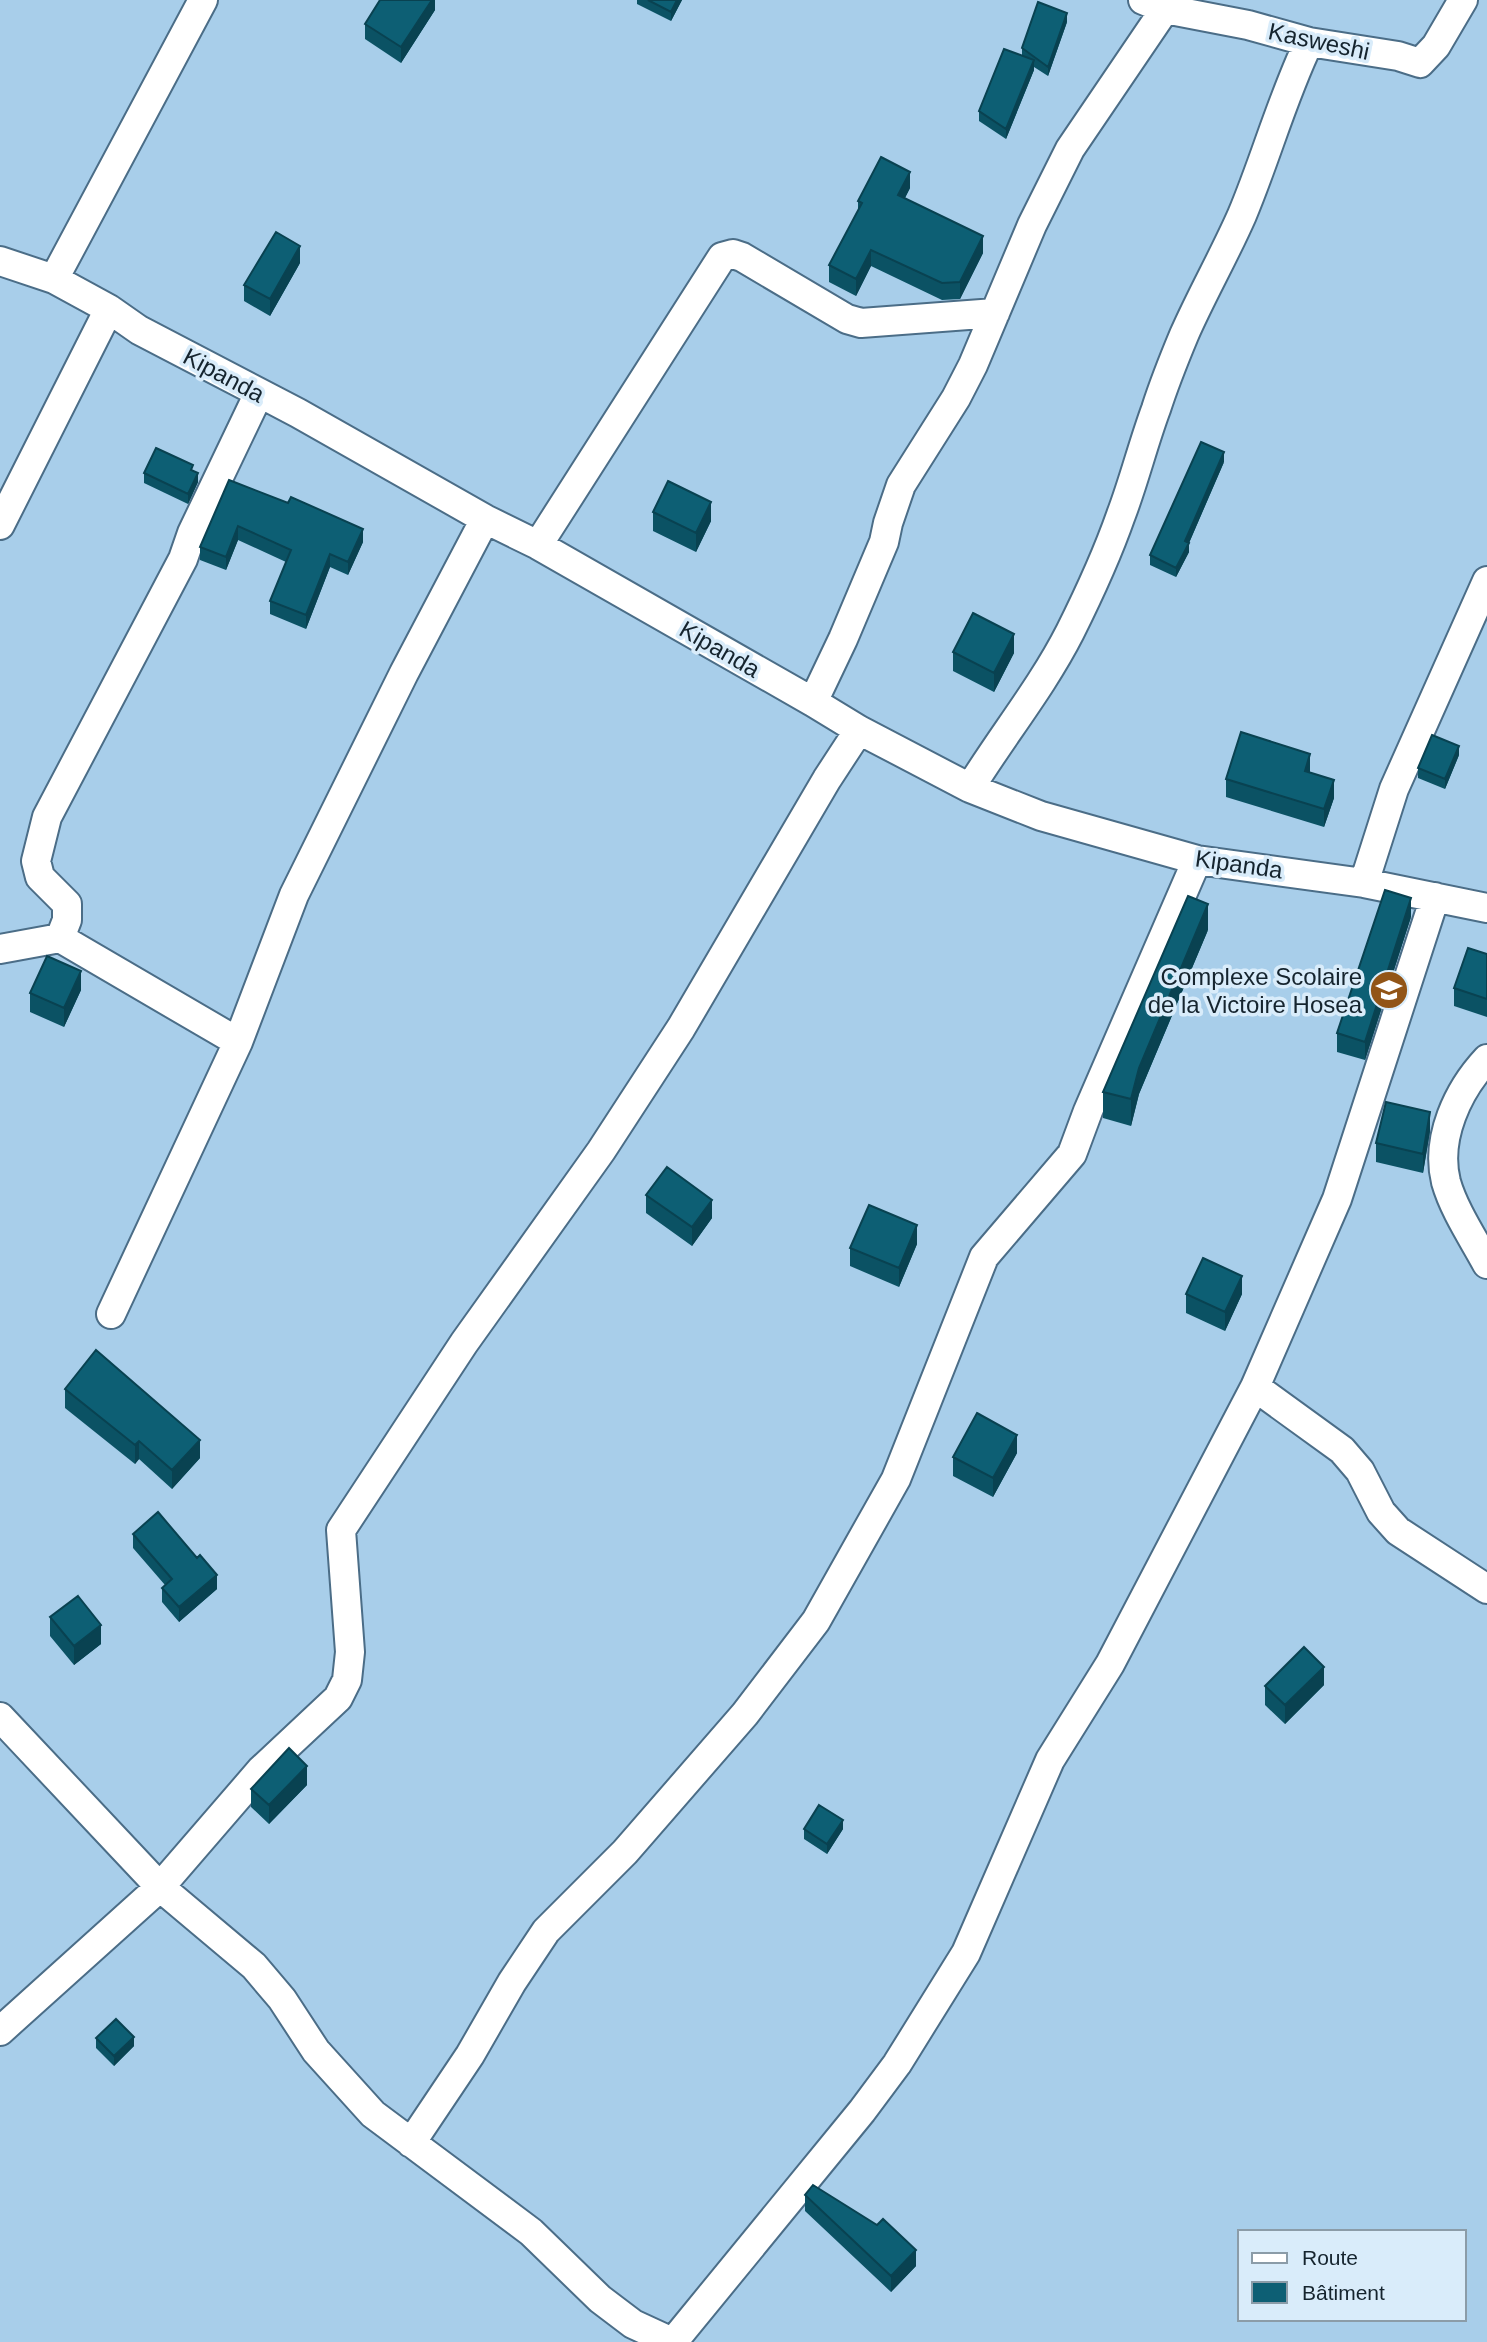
<svg xmlns="http://www.w3.org/2000/svg" width="1487" height="2342" viewBox="0 0 1487 2342" font-family="Arial,sans-serif">
<rect width="100%" height="100%" fill="#a8ceea"/>
<g fill="none" stroke-linecap="round" stroke-linejoin="round">
<g stroke="#4b6d87" stroke-width="32">
<path id="street" d="M 1143,0 L 1165,9 L 1248,25 L 1309,42 L 1398,56 L 1420,63 L 1436,46 L 1463,0
M 0,261 L 54,279 L 109,309 L 139,330 L 298,413 L 485,519 L 538,545 L 813,702 L 859,730 L 970,788 L 1041,816 L 1197,860 L 1364,883 L 1487,908
M 54,279 L 203,0
M 0,525 L 109,309
M 538,545 L 722,257 L 733,254 L 742,257 L 847,319 L 861,323 L 995,313
M 813,702 L 843,639 L 884,542 L 888,523 L 901,485 L 956,398 L 973,365 L 1032,225 L 1070,149 L 1165,9
M 970,788 C 1002,736 1042,687 1070,632 C 1089,594 1107,555 1121,515 C 1134,481 1143,444 1156,409 C 1164,384 1174,359 1184,335 C 1202,294 1224,256 1242,215 C 1266,158 1282,98 1309,42
M 1364,883 L 1394,789 L 1487,581
M 60,938 L 67,920 L 67,904 L 40,877 L 36,861 L 47,817 L 183,559 L 192,533 L 259,393
M 0,949 L 60,938 L 238,1042
M 1487,1059 C 1458,1090 1435,1138 1446,1182 C 1454,1210 1473,1238 1487,1264
M 111,1314 L 238,1042 L 294,895 L 404,673 L 485,519
M 1255,1387 L 1342,1450 L 1360,1471 L 1381,1512 L 1398,1531 L 1487,1589
M 0,1717 L 160,1887 L 254,1966 L 282,1999 L 316,2051 L 373,2114 L 531,2232 L 600,2299 L 633,2324 L 672,2342
M 0,2031 L 160,1887 L 261,1770 L 338,1698 L 347,1680 L 350,1652 L 341,1530 L 464,1343 L 601,1151 L 681,1028 L 827,779 L 859,730
M 411,2143 L 470,2055 L 512,1982 L 546,1931 L 625,1852 L 745,1714 L 816,1621 L 896,1479 L 984,1257 L 1072,1154 L 1088,1111 L 1197,860
M 673,2342 L 862,2111 L 897,2064 L 966,1953 L 1050,1760 L 1110,1664 L 1255,1387 L 1337,1199 L 1435,897"/>
</g>
<use href="#street" stroke="#fff" stroke-width="28"/>
</g>
<path fill="#0b5264" d="M 435,0 L 435,10 L 401,63 L 365,39 L 365,24 Z
M 637,0 L 682,0 L 671,21 L 637,4 Z
M 1067,22 L 1048,76 L 1034,67 L 1034,70 L 1006,139 L 979,121 L 979,111 L 1022,55 L 1022,48 Z
M 910,188 L 905,198 L 983,253 L 960,299 L 942,300 L 871,266 L 856,296 L 829,282 L 829,265 L 858,211 L 858,201 Z
M 300,263 L 270,316 L 244,301 L 244,285 Z
M 1224,462 L 1189,543 L 1189,552 L 1176,577 L 1150,565 L 1150,555 Z
M 193,471 L 198,482 L 188,504 L 144,483 L 144,473 Z
M 229,480 L 363,542 L 348,575 L 330,567 L 306,629 L 270,614 L 270,601 L 286,562 L 238,540 L 226,570 L 200,560 L 200,547 Z
M 653,512 L 711,521 L 696,552 L 653,531 Z
M 953,652 L 1014,653 L 994,692 L 953,671 Z
M 1459,755 L 1445,789 L 1418,778 L 1418,768 Z
M 1310,773 L 1334,798 L 1324,827 L 1226,797 L 1226,779 Z
M 1411,917 L 1365,1060 L 1337,1052 L 1337,1033 Z
M 1208,930 L 1139,1094 L 1131,1126 L 1103,1118 L 1103,1092 Z
M 1487,954 L 1487,1017 L 1454,1006 L 1454,988 Z
M 81,990 L 64,1027 L 30,1012 L 30,993 Z
M 1430,1131 L 1423,1173 L 1376,1162 L 1376,1143 Z
M 646,1195 L 712,1218 L 692,1246 L 646,1213 Z
M 917,1244 L 899,1287 L 850,1266 L 850,1248 Z
M 1186,1294 L 1242,1294 L 1225,1331 L 1186,1313 Z
M 65,1389 L 200,1458 L 172,1489 L 139,1459 L 135,1464 L 65,1408 Z
M 1017,1453 L 993,1497 L 953,1476 L 953,1457 Z
M 133,1534 L 217,1589 L 179,1622 L 162,1602 L 162,1588 L 165,1585 L 133,1548 Z
M 50,1617 L 101,1644 L 74,1665 L 50,1636 Z
M 1324,1685 L 1285,1724 L 1265,1705 L 1265,1686 Z
M 307,1785 L 269,1824 L 251,1807 L 251,1789 Z
M 804,1829 L 843,1829 L 827,1854 L 804,1839 Z
M 96,2038 L 134,2046 L 114,2066 L 96,2048 Z
M 805,2195 L 916,2266 L 891,2292 L 805,2211 Z"/>
<path fill="#094251" d="M 432,0 L 435,0 L 435,10 L 401,63 L 401,47 Z
M 677,0 L 682,0 L 671,21 L 671,12 Z
M 1067,13 L 1067,22 L 1048,76 L 1048,67 Z
M 1034,60 L 1034,70 L 1006,139 L 1006,129 Z
M 910,172 L 910,188 L 898,211 L 898,195 Z
M 983,236 L 983,253 L 960,299 L 960,282 Z
M 300,246 L 300,263 L 270,316 L 270,299 Z
M 871,250 L 871,266 L 856,296 L 856,279 Z
M 1224,452 L 1224,462 L 1189,543 L 1189,552 L 1176,577 L 1176,568 L 1185,541 Z
M 198,473 L 198,482 L 188,504 L 188,494 Z
M 711,502 L 711,521 L 696,552 L 696,533 Z
M 238,526 L 238,540 L 226,570 L 226,557 Z
M 363,529 L 363,542 L 348,575 L 348,562 Z
M 330,554 L 330,567 L 306,629 L 306,615 Z
M 1014,634 L 1014,653 L 994,692 L 994,673 Z
M 1459,746 L 1459,755 L 1445,789 L 1445,779 Z
M 1310,754 L 1310,773 L 1305,771 Z
M 1334,780 L 1334,798 L 1324,827 L 1324,809 Z
M 1411,898 L 1411,917 L 1365,1060 L 1365,1042 Z
M 1208,904 L 1208,930 L 1139,1094 L 1131,1126 L 1131,1099 L 1139,1068 Z
M 81,971 L 81,990 L 64,1027 L 64,1008 Z
M 1430,1112 L 1430,1131 L 1423,1173 L 1423,1154 Z
M 712,1200 L 712,1218 L 692,1246 L 692,1227 Z
M 917,1225 L 917,1244 L 899,1287 L 899,1268 Z
M 1242,1276 L 1242,1294 L 1225,1331 L 1225,1312 Z
M 1017,1435 L 1017,1453 L 993,1497 L 993,1478 Z
M 200,1440 L 200,1458 L 172,1489 L 172,1470 Z
M 139,1441 L 139,1459 L 135,1464 L 135,1445 Z
M 217,1575 L 217,1589 L 179,1622 L 179,1607 Z
M 101,1625 L 101,1644 L 74,1665 L 74,1646 Z
M 1324,1667 L 1324,1685 L 1285,1724 L 1285,1705 Z
M 307,1766 L 307,1785 L 269,1824 L 269,1805 Z
M 843,1820 L 843,1829 L 827,1854 L 827,1844 Z
M 134,2037 L 134,2046 L 114,2066 L 114,2056 Z
M 916,2250 L 916,2266 L 891,2292 L 891,2276 Z"/>
<path fill="#0d5f74" stroke="#094251" stroke-width="2" d="M 380,0 L 432,0 L 401,47 L 365,24 Z
M 648,0 L 677,0 L 671,12 Z
M 1038,2 L 1067,13 L 1048,67 L 1022,48 Z
M 1004,49 L 1034,60 L 1006,129 L 979,111 Z
M 881,157 L 910,172 L 898,195 L 983,236 L 960,282 L 942,283 L 871,250 L 856,279 L 829,265 L 862,203 L 858,201 Z
M 276,232 L 300,246 L 270,299 L 244,285 Z
M 1201,442 L 1224,452 L 1185,541 L 1189,543 L 1176,568 L 1150,555 Z
M 156,448 L 193,465 L 191,470 L 198,473 L 188,494 L 144,473 Z
M 229,480 L 288,503 L 291,497 L 363,529 L 348,562 L 330,554 L 306,615 L 270,601 L 291,550 L 238,526 L 226,557 L 200,547 Z
M 668,481 L 711,502 L 696,533 L 653,512 Z
M 973,613 L 1014,634 L 994,673 L 953,652 Z
M 1241,732 L 1310,754 L 1305,771 L 1334,780 L 1324,809 L 1226,779 Z
M 1432,735 L 1459,746 L 1445,779 L 1418,768 Z
M 1385,890 L 1411,898 L 1365,1042 L 1337,1033 Z
M 1188,896 L 1208,904 L 1139,1068 L 1131,1099 L 1103,1092 Z
M 1468,948 L 1487,954 L 1487,999 L 1454,988 Z
M 47,956 L 81,971 L 64,1008 L 30,993 Z
M 1386,1102 L 1430,1112 L 1423,1154 L 1376,1143 Z
M 667,1167 L 712,1200 L 692,1227 L 646,1195 Z
M 869,1205 L 917,1225 L 899,1268 L 850,1248 Z
M 1203,1258 L 1242,1276 L 1225,1312 L 1186,1294 Z
M 96,1350 L 200,1440 L 172,1470 L 139,1441 L 135,1445 L 65,1389 Z
M 977,1413 L 1017,1435 L 993,1478 L 953,1457 Z
M 158,1512 L 197,1558 L 200,1555 L 217,1575 L 179,1607 L 162,1588 L 172,1579 L 133,1534 Z
M 78,1596 L 101,1625 L 74,1646 L 50,1617 Z
M 1304,1647 L 1324,1667 L 1285,1705 L 1265,1686 Z
M 289,1748 L 307,1766 L 269,1805 L 251,1789 Z
M 819,1805 L 843,1820 L 827,1844 L 804,1829 Z
M 116,2019 L 134,2037 L 114,2056 L 96,2038 Z
M 813,2185 L 877,2225 L 883,2219 L 916,2250 L 891,2276 L 805,2195 Z"/>
<defs>
<g id="school-disc" transform="scale(2.0125)"><circle r="9.5" fill="#925517" stroke="#d9ecfa"/><path d="M0-5L7-2L0 1L-7-2ZM-4 1L0 2.5L4 1V4Q0 6-4 4Z" fill="#fff"/></g>
</defs>
<g fill-rule="evenodd">
<use href="#school-disc" x="1389" y="990"/>
</g>
<g text-anchor="middle" dominant-baseline="central" stroke-width="7" stroke-linejoin="round" paint-order="stroke">
<g font-size="24" fill="#15242e" stroke="#d9ecfa">
<text transform="translate(1319 41) rotate(12)">Kasweshi</text>
<text transform="translate(224 375) rotate(28)">Kipanda</text>
<text transform="translate(720 649) rotate(30)">Kipanda</text>
<text transform="translate(1239 864) rotate(8)">Kipanda</text>
</g>
<g font-size="24" fill="#15242e" stroke="#d9ecfa" text-anchor="end">
<text x="1362" y="976">Complexe Scolaire<tspan x="1362" dy="28">de la Victoire Hosea</tspan></text>
</g>
</g>
<rect x="1238" y="2230" width="228" height="91" fill="#d9ecfa" stroke="#8b9ca8" stroke-width="2"/>
<rect x="1252" y="2253" width="35" height="10" fill="#ffffff" stroke="#8b9ca8" stroke-width="2"/>
<text x="1302" y="2265" font-size="21" fill="#15242e">Route</text>
<rect x="1252" y="2282" width="35" height="21" fill="#0d5f74" stroke="#8b9ca8" stroke-width="2"/>
<text x="1302" y="2300" font-size="21" fill="#15242e">Bâtiment</text>
</svg>
